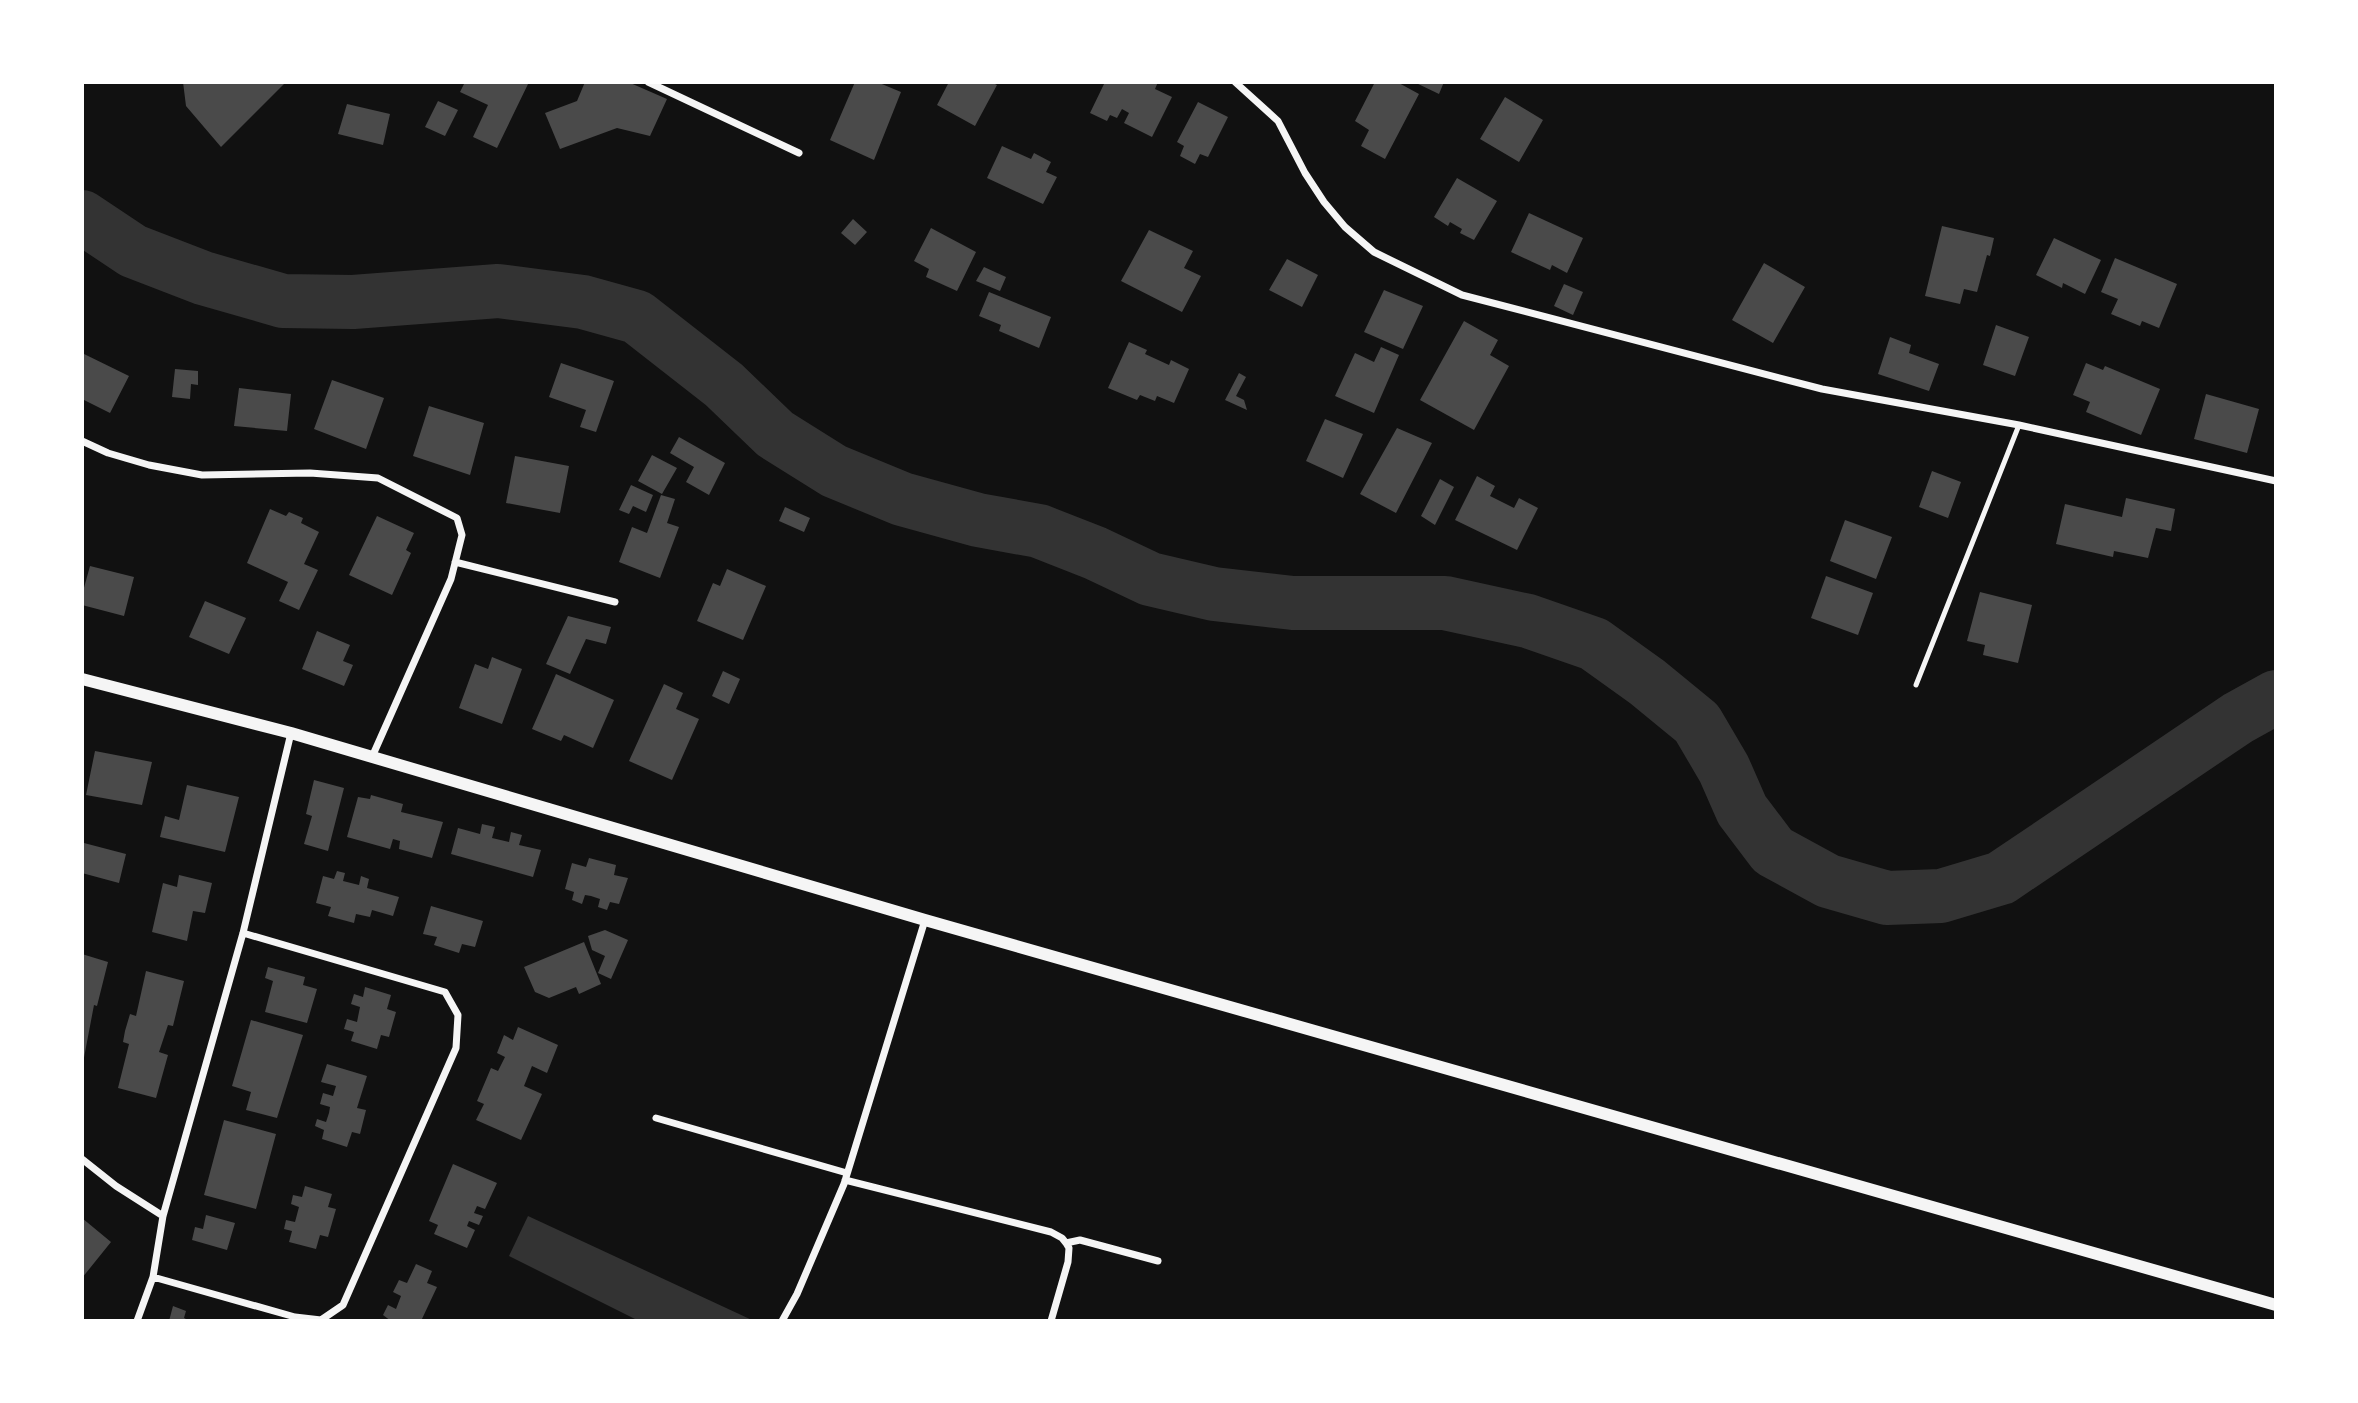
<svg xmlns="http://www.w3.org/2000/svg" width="2358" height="1403" viewBox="0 0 2358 1403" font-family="'PT Serif',serif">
<rect width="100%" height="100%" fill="#111"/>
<path fill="#333" d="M 528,1216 L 752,1320 L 639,1321 L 509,1256 Z"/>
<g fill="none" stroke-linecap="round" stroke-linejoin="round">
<path stroke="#333" stroke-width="54" d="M 82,217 L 133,251 L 203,278 L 283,301 L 353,302 L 498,291 L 583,302 L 637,317 L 724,385 L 775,434 L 834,471 L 902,499 L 978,520 L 1039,531 L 1095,553 L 1150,579 L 1214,594 L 1293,603 L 1445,603 L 1528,621 L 1594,644 L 1647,682 L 1697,723 L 1724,769 L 1742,810 L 1773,851 L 1828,881 L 1887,898 L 1941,896 L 2001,878 L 2238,718 L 2276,697"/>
</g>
<path fill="#4a4a4a" d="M 183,82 L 286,82 L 221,147 L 186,106 Z
M 465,82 L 529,82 L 497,148 L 473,137 L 488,105 L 460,92 Z
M 585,82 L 628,82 L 667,99 L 650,136 L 617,128 L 560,149 L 545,113 L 577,101 Z
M 855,82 L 877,82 L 901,92 L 874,160 L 830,140 Z
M 949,82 L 991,82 L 997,85 L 975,126 L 937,105 Z
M 1105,82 L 1158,82 L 1155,89 L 1172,97 L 1152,137 L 1124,123 L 1129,113 L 1122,109 L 1117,118 L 1110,115 L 1107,121 L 1090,113 Z
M 1375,82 L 1397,82 L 1419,94 L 1385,159 L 1361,146 L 1369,130 L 1355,121 Z
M 1414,82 L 1444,82 L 1439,94 Z
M 1505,97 L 1543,120 L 1519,162 L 1480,139 Z
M 438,101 L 458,110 L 445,136 L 425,127 Z
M 1198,102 L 1228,117 L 1208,157 L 1200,154 L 1195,164 L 1180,156 L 1184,146 L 1177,142 Z
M 347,104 L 390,114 L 383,145 L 338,134 Z
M 1002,146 L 1031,159 L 1034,153 L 1051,162 L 1046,172 L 1057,177 L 1043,204 L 987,178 Z
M 1457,178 L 1497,201 L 1474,240 L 1460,233 L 1462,229 L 1450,222 L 1448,226 L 1434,217 Z
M 1529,213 L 1583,238 L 1567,273 L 1552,265 L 1550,270 L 1511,252 Z
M 853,219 L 867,232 L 855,245 L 841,233 Z
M 1942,226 L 1994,238 L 1990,256 L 1987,255 L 1977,292 L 1964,289 L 1960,304 L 1925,296 Z
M 931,228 L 976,252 L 957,291 L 926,277 L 929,269 L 914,261 Z
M 1149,230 L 1193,251 L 1184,268 L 1201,276 L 1182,312 L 1121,281 Z
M 2054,238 L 2101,260 L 2085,294 L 2063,283 L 2062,288 L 2036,275 Z
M 2115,258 L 2177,284 L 2159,328 L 2142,321 L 2140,326 L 2111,314 L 2118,299 L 2101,292 Z
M 1287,259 L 1318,275 L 1302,307 L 1269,290 Z
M 1764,263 L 1805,287 L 1773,343 L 1732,320 Z
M 984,267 L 1006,277 L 1000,291 L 976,281 Z
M 1564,284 L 1583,292 L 1573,315 L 1554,306 Z
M 1384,290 L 1423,306 L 1403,349 L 1364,332 Z
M 989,292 L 1051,317 L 1039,348 L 999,331 L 1001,325 L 979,316 Z
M 1464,321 L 1498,340 L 1490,355 L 1509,366 L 1474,430 L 1420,400 Z
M 1996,325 L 2029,337 L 2015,376 L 1983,365 Z
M 1890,337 L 1911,345 L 1909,353 L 1939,364 L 1929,391 L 1878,374 Z
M 1129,342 L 1147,350 L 1145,354 L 1169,365 L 1171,360 L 1189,369 L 1174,403 L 1157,396 L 1155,401 L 1140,395 L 1137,400 L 1108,388 Z
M 1381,347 L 1399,355 L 1374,413 L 1335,396 L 1355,353 L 1374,362 Z
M 82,353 L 129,376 L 110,413 L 82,399 Z
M 561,363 L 614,381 L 596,432 L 580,427 L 586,410 L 549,397 Z
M 2086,363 L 2103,370 L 2105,366 L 2160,389 L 2141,435 L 2086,412 L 2090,402 L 2073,395 Z
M 175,369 L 198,371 L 198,385 L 191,384 L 190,399 L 172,397 Z
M 1239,373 L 1246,377 L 1236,396 L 1244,400 L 1247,410 L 1225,400 Z
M 332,380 L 384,398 L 366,449 L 314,429 Z
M 239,388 L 291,394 L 287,431 L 234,426 Z
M 2206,394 L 2259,409 L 2247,453 L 2194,439 Z
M 429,406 L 484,423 L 470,475 L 413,456 Z
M 1325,419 L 1363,434 L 1343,478 L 1306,461 Z
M 1397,428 L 1432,443 L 1396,513 L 1360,494 Z
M 679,437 L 725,463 L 709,495 L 686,482 L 694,467 L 670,453 Z
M 652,455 L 677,468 L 662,494 L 638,481 Z
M 515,456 L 569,466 L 560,513 L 506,503 Z
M 1932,471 L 1961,482 L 1948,518 L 1919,507 Z
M 1477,476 L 1495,486 L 1490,496 L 1514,508 L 1519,498 L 1538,508 L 1517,550 L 1455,520 Z
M 1440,479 L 1454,487 L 1435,525 L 1421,516 Z
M 631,485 L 653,495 L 646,512 L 633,506 L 629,514 L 619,510 Z
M 661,495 L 675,499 L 667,523 L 679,527 L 660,578 L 619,562 L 632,527 L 647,533 Z
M 2126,498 L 2175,509 L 2171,531 L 2156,528 L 2148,558 L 2114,551 L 2113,557 L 2056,544 L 2065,504 L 2122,517 Z
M 785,507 L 810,518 L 804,532 L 779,521 Z
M 270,509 L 286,516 L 289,512 L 303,518 L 301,523 L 319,532 L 304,564 L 318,570 L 299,610 L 279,601 L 288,582 L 247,563 Z
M 377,516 L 414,533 L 406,550 L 411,553 L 392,595 L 349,575 Z
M 1845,520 L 1892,537 L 1876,579 L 1830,561 Z
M 90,566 L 134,577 L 124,616 L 82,605 L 82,595 Z
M 727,569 L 766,586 L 743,640 L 697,621 L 713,583 L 720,586 Z
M 1826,576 L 1873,593 L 1858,635 L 1811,618 Z
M 1980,592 L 2032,605 L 2018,663 L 1983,655 L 1985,645 L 1967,641 Z
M 205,601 L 246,618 L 229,654 L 189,637 Z
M 568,616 L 611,627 L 606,644 L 586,639 L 570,674 L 546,664 Z
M 317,631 L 350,645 L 343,661 L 353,665 L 344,686 L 302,669 Z
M 492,657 L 522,669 L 502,724 L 459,708 L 475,664 L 488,669 Z
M 723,671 L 740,679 L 729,704 L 712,696 Z
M 556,674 L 614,700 L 593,748 L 564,735 L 561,741 L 532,729 Z
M 664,684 L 683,693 L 676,709 L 699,719 L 672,780 L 629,761 Z
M 95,751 L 152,762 L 142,805 L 86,795 Z
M 314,780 L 344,788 L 328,851 L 304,844 L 312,816 L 306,814 Z
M 187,785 L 239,797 L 225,852 L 160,837 L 165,816 L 179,820 Z
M 371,795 L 403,804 L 401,812 L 443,822 L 432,858 L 399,849 L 400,841 L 393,839 L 390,849 L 347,837 L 358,797 L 370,799 Z
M 482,824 L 495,827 L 492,838 L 509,842 L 511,832 L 522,835 L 519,845 L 541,850 L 533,877 L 451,854 L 458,828 L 480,834 Z
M 84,843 L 126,854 L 119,883 L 82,873 Z
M 589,858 L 616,865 L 614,875 L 628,878 L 619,904 L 610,902 L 607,910 L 598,907 L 600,899 L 591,896 L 585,895 L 582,904 L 572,900 L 574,892 L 565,889 L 572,863 L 586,867 Z
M 337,871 L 345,873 L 343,881 L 359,885 L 361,876 L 369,879 L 367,888 L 399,897 L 393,916 L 372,910 L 370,917 L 356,914 L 354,923 L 328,916 L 331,907 L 316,903 L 323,876 L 334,879 Z
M 179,875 L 212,883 L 205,913 L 193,911 L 187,941 L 152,932 L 163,883 L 177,887 Z
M 431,906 L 483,921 L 475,947 L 462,944 L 459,953 L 434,945 L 437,937 L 423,934 Z
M 605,930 L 628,940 L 611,979 L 598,973 L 605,956 L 592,950 L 588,936 Z
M 584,942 L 601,984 L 579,994 L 576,987 L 549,998 L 535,992 L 524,967 Z
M 82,954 L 108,962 L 97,1006 L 94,1005 L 83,1063 Z
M 268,967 L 305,977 L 303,985 L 317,989 L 307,1023 L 265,1012 L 273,981 L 265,978 Z
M 146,971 L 184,981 L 173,1026 L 168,1025 L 159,1052 L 168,1055 L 156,1098 L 118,1088 L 129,1044 L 123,1042 L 125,1031 L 130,1014 L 136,1016 Z
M 365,987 L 391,995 L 387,1009 L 396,1012 L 389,1037 L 381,1035 L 377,1049 L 351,1041 L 354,1032 L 344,1029 L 347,1019 L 357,1022 L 360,1007 L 351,1004 L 354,994 L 363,997 Z
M 251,1020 L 303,1035 L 277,1118 L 246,1110 L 251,1092 L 232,1086 Z
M 518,1027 L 558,1045 L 547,1073 L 532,1066 L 524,1086 L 542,1094 L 521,1140 L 476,1120 L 484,1104 L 477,1101 L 491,1068 L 498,1071 L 505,1057 L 497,1053 L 504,1035 L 513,1040 Z
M 327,1064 L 367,1076 L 357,1108 L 366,1110 L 360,1134 L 352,1132 L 347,1147 L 322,1139 L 324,1130 L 315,1126 L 317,1119 L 326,1122 L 329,1113 L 330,1107 L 320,1104 L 323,1093 L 333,1096 L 336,1086 L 321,1082 Z
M 224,1120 L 276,1134 L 256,1209 L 204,1195 Z
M 453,1164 L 497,1183 L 485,1209 L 477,1206 L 474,1213 L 483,1216 L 479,1225 L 469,1221 L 467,1226 L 475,1230 L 467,1248 L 434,1234 L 438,1225 L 429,1221 Z
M 305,1186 L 332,1194 L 328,1207 L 336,1209 L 328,1237 L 320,1235 L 316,1249 L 289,1242 L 292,1231 L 284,1229 L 286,1220 L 295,1222 L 299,1207 L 291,1204 L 293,1195 L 302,1197 Z
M 206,1215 L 235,1223 L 227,1250 L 192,1240 L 195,1227 L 203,1229 Z
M 82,1218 L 111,1242 L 82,1278 Z
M 416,1264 L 432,1271 L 427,1283 L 437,1287 L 421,1321 L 391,1321 L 383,1315 L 388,1305 L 396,1309 L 401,1296 L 393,1292 L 399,1280 L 407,1283 Z
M 173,1306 L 186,1311 L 184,1318 L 190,1321 L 169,1321 Z"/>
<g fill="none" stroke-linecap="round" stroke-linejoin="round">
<path stroke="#f5f5f5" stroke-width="5" d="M 1916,685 L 2019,425"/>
<path stroke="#f5f5f5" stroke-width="7" d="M 648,82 L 799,153
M 1235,82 L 1278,121 L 1305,173 L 1324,202 L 1345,227 L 1374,252 L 1462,295 L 1822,389 L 2019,425 L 2276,481
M 82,441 L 108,453 L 149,465 L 202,475 L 310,473 L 378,478 L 457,518 L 462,535 L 451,579 L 372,757
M 455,562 L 615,602
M 656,1118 L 847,1173
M 82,1159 L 116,1186 L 163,1216
M 845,1180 L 1051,1232 L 1062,1238 L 1066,1243 L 1080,1240 L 1158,1261
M 153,1277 L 295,1317 L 321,1320 L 343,1305 L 456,1048 L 458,1015 L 445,992 L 243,933
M 137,1321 L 153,1277 L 163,1216 L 243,933 L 291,733
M 782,1321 L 797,1294 L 844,1184 L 925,920
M 1051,1321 L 1068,1262 L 1069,1248 L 1066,1243"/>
<path stroke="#f5f5f5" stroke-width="12" d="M 82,679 L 291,733 L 925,920 L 2276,1305"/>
</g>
<rect width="2358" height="1403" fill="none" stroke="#ffffff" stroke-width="168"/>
</svg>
